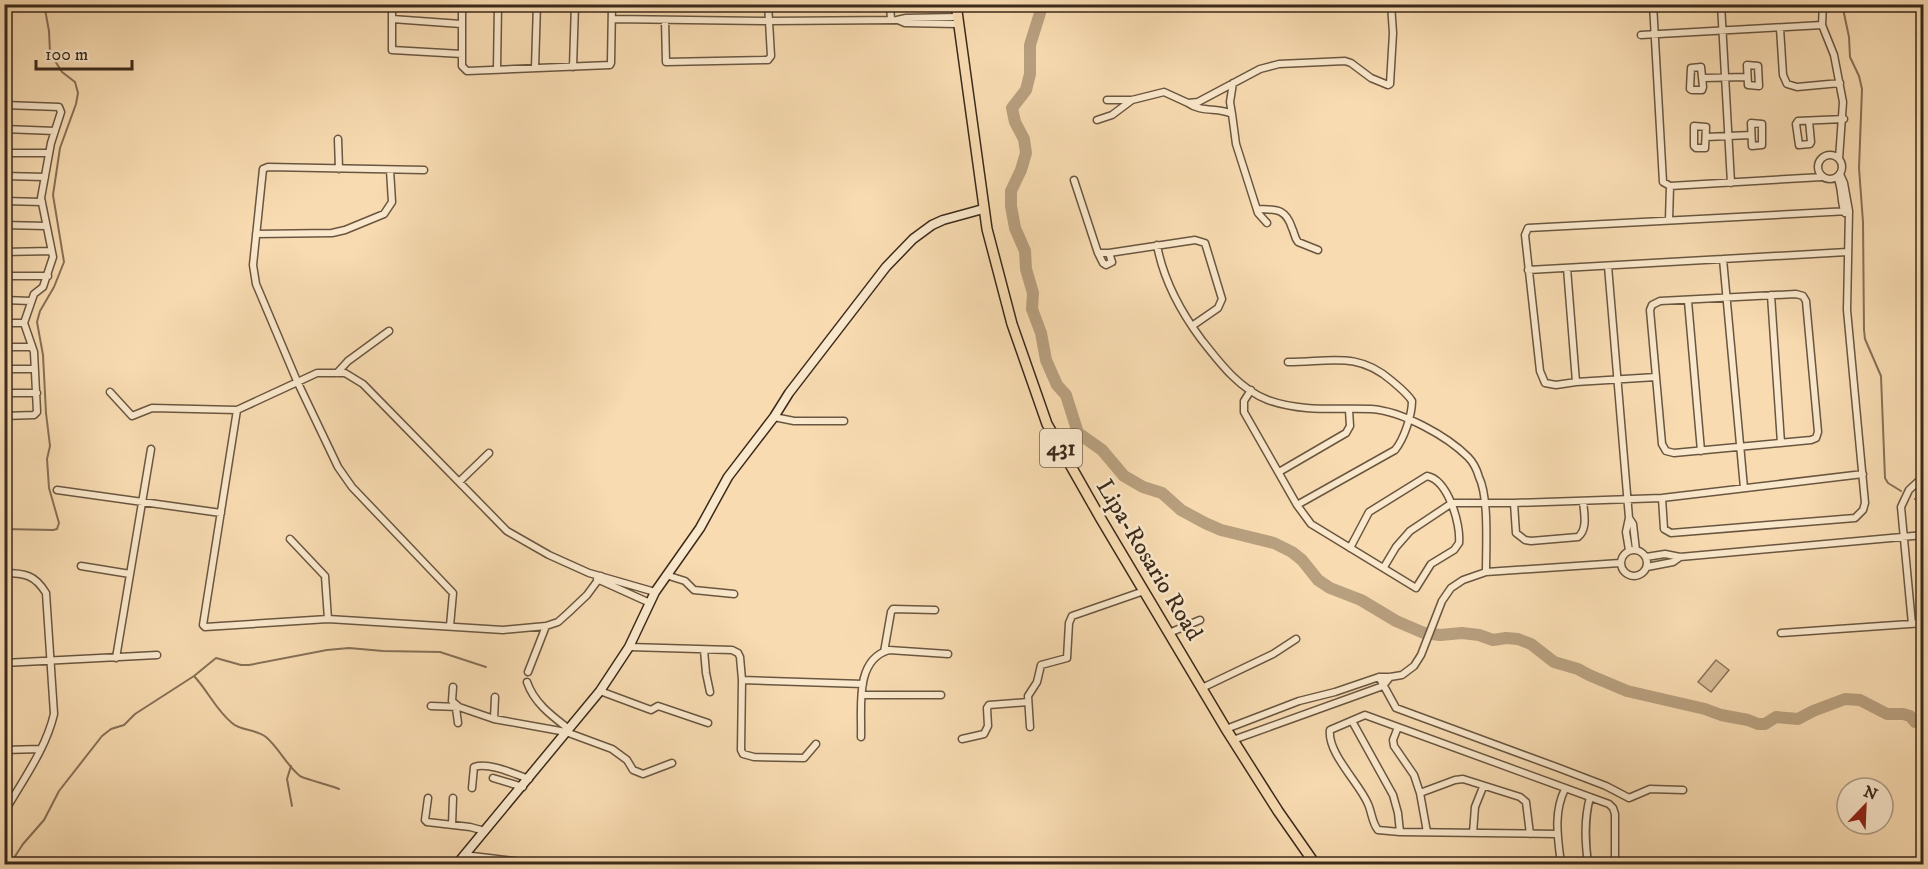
<svg xmlns="http://www.w3.org/2000/svg" width="1928" height="869" viewBox="0 0 1928 869" font-family="'IM FELL DW Pica',serif">
<rect width="100%" height="100%" fill="#f8dbb1"/>
<filter id="stains"><feTurbulence type="fractalNoise" baseFrequency=".00333" numOctaves="4"/><feColorMatrix values="0 0 0 0 .2 0 0 0 0 .09 0 0 0 0 .02 0 0 0 .5 -.17"/></filter>
<radialGradient id="worn" r=".72"><stop offset=".6" stop-color="#630" stop-opacity="0"/><stop offset="1" stop-color="#630" stop-opacity=".3"/></radialGradient>
<path fill="#d8bd98" stroke="#8a745a" stroke-width="1.5" d="M 1716,660 L 1729,670 L 1711,692 L 1698,682 Z"/>
<g fill="none" stroke-linecap="round" stroke-linejoin="round">
<path stroke="#867056" stroke-width="2" d="M 1842,4 L 1849,37 L 1850,57 L 1859,76 L 1862,89 L 1859,168 L 1863,222 L 1864,330 L 1865,339 L 1881,376 L 1885,478 L 1888,483 L 1901,491
M 1915,499 L 1924,503
M 4,529 L 53,530 L 57,529 L 59,523 L 49,488 L 47,459 L 50,446 L 46,413 L 43,355 L 37,322 L 40,311 L 54,287 L 64,262 L 53,195 L 60,148 L 76,104 L 78,93 L 75,82 L 62,72 L 50,53 L 49,31 L 44,4
M 194,676 C 208,691 216,710 232,723 C 241,731 256,729 266,737 C 279,748 287,766 300,776 C 302,778 332,786 339,789
M 291,766 L 287,779 L 292,806
M 13,860 L 39,864
M 10,864 L 23,844 L 44,820 L 59,791 L 102,736 L 111,729 L 124,725 L 135,714 L 194,676 L 216,658 L 241,665 L 249,665 L 327,650 L 349,648 L 383,651 L 440,652 L 486,667"/>
<path stroke="#b89f7e" stroke-width="12" d="M 1040,4 L 1040,13 L 1030,45 L 1030,74 L 1026,90 L 1012,108 L 1015,122 L 1024,139 L 1026,153 L 1021,170 L 1011,191 L 1011,206 L 1015,228 L 1025,251 L 1026,269 L 1033,293 L 1032,309 L 1041,333 L 1046,360 L 1057,385 L 1066,395 L 1078,433 L 1102,450 L 1124,476 L 1143,487 L 1162,493 L 1181,510 L 1205,523 L 1221,530 L 1274,543 L 1292,552 L 1302,560 L 1318,580 L 1330,588 L 1361,600 L 1396,621 L 1424,633 L 1440,635 L 1462,633 L 1479,635 L 1493,640 L 1506,638 L 1518,639 L 1531,644 L 1554,662 L 1578,669 L 1589,675 L 1627,691 L 1705,709 L 1721,715 L 1748,720 L 1758,724 L 1765,724 L 1776,717 L 1798,719 L 1813,711 L 1845,699 L 1860,700 L 1887,714 L 1903,714 L 1910,716 L 1915,722 L 1924,720"/>
<g stroke="#6a5640" stroke-width="9">
<path id="street" d="M 392,4 L 392,50 L 462,54
M 462,4 L 462,66 L 467,71 L 610,65 L 611,63 L 612,4
M 890,4 L 891,20
M 1653,4 L 1663,182 L 1670,186 L 1822,177
M 1721,4 L 1731,183
M 1823,4 L 1822,25 L 1834,55 L 1843,102 L 1839,159
M 392,19 L 461,24
M 612,19 L 769,21 L 897,20 L 906,18 L 957,17
M 665,20 L 666,62 L 768,60 L 771,56 L 768,4
M 898,20 L 905,23 L 958,24
M 1780,28 L 1783,75 L 1787,84 L 1797,87 L 1840,83
M 1641,35 L 1822,25
M 1747,65 L 1758,66 L 1759,86 L 1748,85 Z
M 573,67 L 575,4
M 1701,67 L 1703,87 L 1702,90 L 1692,90 L 1690,89 L 1691,68 Z
M 535,68 L 537,4
M 497,69 L 498,4
M 1703,78 L 1747,77
M 1107,100 L 1132,100 L 1164,92 L 1188,103 L 1198,102 L 1260,69 L 1279,64 L 1345,61 L 1351,63 L 1371,78 L 1388,85 L 1390,84 L 1393,33 L 1391,4
M 1188,103 C 1202,113 1218,107 1232,114 L 1236,144 L 1258,213 L 1267,223
M 4,105 L 59,107 L 61,112 L 51,143 L 41,198 L 53,257 L 43,287 L 34,294 L 24,323 L 34,352 L 37,412 L 34,415 L 4,416
M 1232,114 L 1230,102 L 1233,83
M 1097,120 L 1112,115 L 1132,100
M 1809,121 L 1811,142 L 1810,144 L 1799,145 L 1796,124 L 1798,121 L 1844,119
M 1751,123 L 1762,124 L 1762,145 L 1752,146 Z
M 1694,126 L 1706,127 L 1705,148 L 1696,148 L 1694,146 Z
M 4,129 L 55,131
M 1706,137 L 1751,135
M 338,139 L 339,169
M 4,153 L 49,153
M1818 167a12 12 0 1 1 24 0a12 12 0 1 1-24 0Z
M 424,170 L 268,167 L 263,169 L 253,265 L 256,284 L 297,381 L 338,467 L 352,487 L 453,593 L 450,626
M 4,176 L 45,177
M 1837,177 C 1843,189 1840,202 1845,213
M 1074,180 L 1098,253 L 1109,253 L 1195,240 L 1205,243 L 1222,299 L 1218,308 L 1192,326
M 4,201 L 42,202
M 1257,209 C 1275,210 1285,207 1292,228 C 1295,234 1294,237 1298,242 L 1318,250
M 1669,220 L 1670,186
M 4,225 L 46,226
M 256,234 L 332,233 L 345,230 L 384,214 L 392,202 L 390,170
M 1157,245 C 1163,278 1181,312 1201,339 C 1219,362 1239,389 1268,400 C 1301,412 1336,408 1371,409 C 1402,411 1447,436 1468,457 C 1473,462 1477,470 1479,477 C 1489,497 1486,548 1486,572
M 4,252 L 51,251
M 1098,253 L 1103,263 L 1106,265 L 1112,262 L 1109,253
M 1723,259 L 1744,488
M 1608,266 L 1629,518 L 1626,532 L 1629,550
M 1567,268 L 1576,382
M 1528,270 L 1847,252
M 4,276 L 48,276
M 1796,294 L 1803,296 L 1806,301 L 1818,432 L 1816,438 L 1811,440 L 1674,453 L 1666,451 L 1662,444 L 1650,310 L 1652,305 L 1660,301 Z
M 1771,295 L 1781,443
M 4,300 L 31,301
M 1688,301 L 1701,451
M 4,323 L 24,323
M 4,347 L 32,347
M 1288,362 C 1330,362 1358,351 1392,381 C 1399,387 1407,393 1412,401 C 1412,415 1404,439 1395,450 L 1297,505
M 4,369 L 34,369
M 337,373 L 348,361 L 389,331
M 1656,377 L 1576,382 L 1556,385 L 1545,383 L 1540,371 L 1525,235 L 1528,228 L 1849,211
M 1251,390 L 1244,401 L 1244,412 L 1297,505 L 1311,524 L 1416,588 L 1431,564 L 1454,550 L 1459,543 C 1461,524 1448,480 1427,476 L 1369,512 L 1350,548
M 110,392 L 132,416 L 152,408 L 237,410 L 317,373 L 345,373 L 363,384 L 507,531 L 549,555 L 589,573 L 655,592
M 4,393 L 37,393
M 237,410 L 203,625 L 205,627 L 328,619 L 503,630 L 546,626 L 558,622 L 568,613 L 587,595 L 601,576
M 774,417 L 794,421 L 844,421
M 1279,472 L 1346,433 L 1350,426 L 1349,410
M 459,482 L 489,453
M 57,490 L 221,513
M 1662,498 L 1664,529 L 1671,533 L 1855,518 L 1863,510 L 1865,503 L 1847,310 L 1849,211 L 1844,183 L 1840,174
M 1514,503 L 1516,533 L 1525,540 L 1531,541 L 1578,537 C 1588,529 1584,513 1583,501
M 1629,518 L 1633,524 L 1636,550
M 290,539 L 325,576 L 328,619
M1621 563a13 13 0 1 1 26 0a13 13 0 1 1-26 0Z
M 1646,557 L 1665,554 L 1680,557 L 1924,535
M 81,566 L 130,574
M 1384,567 L 1396,547 L 1410,531 L 1452,503 L 1514,503 L 1662,498 L 1863,474
M 1647,567 L 1673,562 L 1680,557
M 4,573 C 25,573 35,575 46,593 L 54,714 C 46,749 22,781 4,813
M 666,575 L 685,581 L 694,590 L 734,594
M 597,579 L 650,603
M 1912,624 L 1901,507 L 1909,490 L 1924,476
M 1169,633 L 1200,620
M 1781,633 L 1924,623
M 629,647 L 732,650 L 738,653 L 740,657 L 742,680 L 863,684
M 704,650 L 706,673 L 710,692
M 884,652 L 891,612 L 893,609 L 935,610
M 116,658 L 151,449
M 4,663 L 157,655
M 528,672 L 546,626
M 1379,677 L 1396,708 L 1559,768 L 1606,786 L 1629,798 L 1650,789 L 1683,790
M 742,680 L 741,750 L 743,754 L 754,757 L 804,758 L 816,744
M 527,682 C 534,703 552,716 569,729
M 453,687 L 452,701 L 459,707
M 1202,688 L 1273,654 L 1296,639
M 600,691 L 651,710 L 658,706 L 708,723
M 863,695 L 941,695
M 431,706 L 459,707 L 494,719 L 566,732 L 612,749 L 627,760 L 633,770 L 643,774 L 672,763
M 456,708 L 458,723
M 494,719 L 495,697
M 1352,721 L 1393,795 L 1398,813 L 1400,832
M 1030,727 L 1028,696 L 1037,682 L 1041,665 L 1067,658 L 1069,623 L 1072,616 L 1144,591
M 1398,727 L 1393,740 L 1394,746 L 1414,775 L 1420,793 L 1427,832
M 1226,729 L 1299,701 L 1335,692 L 1379,677 L 1390,677 L 1402,675 L 1414,666 L 1421,655 L 1442,601 L 1451,588 L 1463,580 L 1486,572 L 1620,563
M 861,737 C 862,708 854,660 889,650 L 948,654
M 962,739 L 984,734 L 988,726 L 987,708 L 989,705 L 1028,702
M 1233,740 L 1383,686 L 1390,677
M 4,750 L 41,749
M 493,778 L 523,787
M 472,788 L 474,767 C 490,762 514,774 529,779
M 1420,793 L 1455,780 L 1463,779 L 1520,797 L 1526,802 L 1530,834
M 428,798 L 425,820 L 427,822 L 470,827 L 485,831
M 452,825 L 453,798
M 1473,833 L 1475,807 L 1483,787
M 1557,834 L 1400,832 L 1378,830 C 1372,823 1372,813 1368,804 C 1360,784 1327,753 1330,730 L 1365,715 L 1609,804 L 1613,808 L 1615,814 L 1615,864
M 464,855 L 539,864
M 1561,864 C 1558,839 1553,813 1565,789
M 1588,864 C 1585,841 1584,820 1590,797"/>
</g>
<g stroke="#3b2a1b" stroke-width="11">
<path id="secondary" d="M 457,864 L 600,691 L 629,647 L 655,592 L 700,528 L 728,477 L 774,417 L 789,393 L 886,267 L 913,239 L 932,225 L 943,220 L 983,209"/>
</g>
<g stroke="#3b2a1b" stroke-width="12">
<path id="primary" d="M 956,4 L 987,229 L 1012,324 L 1047,424 L 1101,519 L 1226,729 L 1278,811 L 1315,864"/>
</g>
<use href="#street" stroke="#fae8cc" stroke-width="6"/>
<use href="#secondary" stroke="#fae8cc" stroke-width="8"/>
<use href="#primary" stroke="#f8dbb1" stroke-width="9"/>
</g>
<g text-anchor="middle" dominant-baseline="central" stroke-width="5" stroke-linejoin="round" paint-order="stroke">
<rect fill="#fae8cc" stroke="#746350" stroke-width="1.5" x="1040" y="429" width="42" height="38" rx="4.5"/>
<g font-size="22" font-weight="bold" fill="#3b2a1b">
<text x="1061" y="448">431</text>
</g>
<g font-size="24" fill="#3b2a1b" stroke="#fae8cc">
<text transform="translate(1149 560) rotate(59)">Lipa-Rosario Road</text>
</g>
</g>
<rect width="1928" height="869" fill="none" stroke="#f8dbb1" stroke-width="24"/>
<rect x="6" y="6" width="1916" height="857" fill="none" stroke="#3b2a1b" stroke-width="3"/>
<rect x="12" y="12" width="1904" height="845" fill="none" stroke="#3b2a1b" stroke-width="1.5"/>
<g transform="translate(1865 806) rotate(23)"><circle r="28" fill="#fae8cc" stroke="#ae9c85" stroke-width="1.5"/>
<path d="M0-4.5L10 22L0 15L-10 22Z" fill="#8f2418"/>
<text y="-9" font-size="16" font-weight="bold" text-anchor="middle" fill="#3b2a1b">N</text>
</g>
<path d="M36 60v9h96v-9" fill="none" stroke="#3b2a1b" stroke-width="3"/>
<text x="45" y="60" font-size="18" fill="#3b2a1b" stroke="#fae8cc" stroke-width="4.5" paint-order="stroke">100 m</text>
<rect width="100%" height="100%" filter="url(#stains)"/>
<rect width="100%" height="100%" fill="url(#worn)"/>
</svg>
